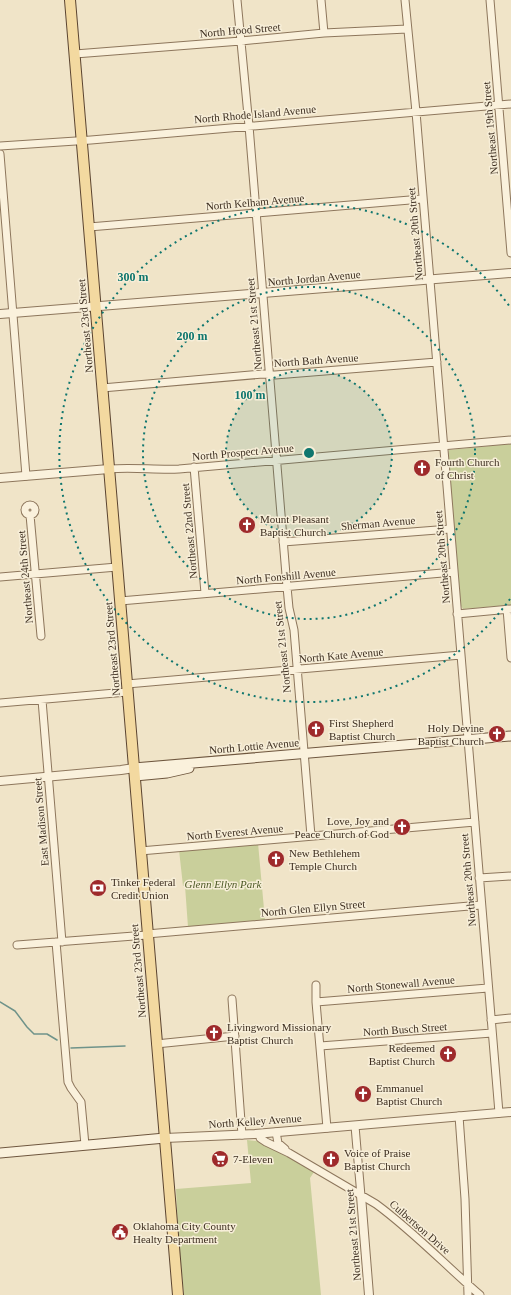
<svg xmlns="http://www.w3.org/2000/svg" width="511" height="1295" viewBox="0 0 511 1295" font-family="Georgia,serif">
<rect width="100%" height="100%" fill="#f0e4c8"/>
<path fill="#c9cf9b" d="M 511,444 L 511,605 L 463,609 L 461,606 L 448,454 L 449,450 Z
M 258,843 L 265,920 L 188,927 L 185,886 L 183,886 L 179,850 Z
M 247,1140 L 257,1141 L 265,1144 L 314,1172 L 310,1178 L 321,1295 L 184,1295 L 178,1232 L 176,1189 L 251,1183 Z"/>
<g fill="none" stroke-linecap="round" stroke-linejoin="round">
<path stroke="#6f938a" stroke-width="1.5" d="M 0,1002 L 15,1011 L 27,1027 L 34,1034 L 47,1034 L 57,1040
M 71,1048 L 125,1046"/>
<g stroke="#8d765c" stroke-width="9">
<path id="minor" d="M 237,0 L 249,126 L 287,587 L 289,608 L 294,630 L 311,836
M 321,0 L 324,33
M 405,0 L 416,112 L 499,1113
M 490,0 L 511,253
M 75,54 L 241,41 L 324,33 L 407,29
M 0,146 L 91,140 L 511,104
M 0,154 L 26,476
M 89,227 L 422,199
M 102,388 L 263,374 L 275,375 L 437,362
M 194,467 L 205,593
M 109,469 C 132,467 155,470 179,469 L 511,440
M25 510a5 5 0 1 1 10 0a5 5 0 1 1-10 0Z
M 30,515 L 41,636
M 283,542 L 450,529
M 0,577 L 117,567
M 120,601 L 454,572
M 507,609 L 511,658
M 457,614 L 511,609
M 127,684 L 461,655
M 42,700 L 62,942
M 0,703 L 127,692
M 140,851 L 475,822
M 479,878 L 511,876
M 147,934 L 481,905
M 56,942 L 68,1082 L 71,1088 L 81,1102 L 85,1145
M 17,945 L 147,935
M 316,985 L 316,1002 L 327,1128
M 232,999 L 242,1135
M 316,1002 L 488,988
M 491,1020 L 511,1018
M 156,1044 L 235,1036
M 320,1046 L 492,1033
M 459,1116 L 465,1199 L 468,1295
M 355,1126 L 361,1196
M 276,1132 L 278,1143 L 285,1149
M 260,1134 L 260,1138 L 266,1142 L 289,1153 L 376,1204 C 413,1231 445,1265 480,1295"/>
</g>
<g stroke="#8d765c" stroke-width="10">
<path id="tertiary" d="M 0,314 L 511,273
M 0,478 L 109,469
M 0,781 L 121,770 L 134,768
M 165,1138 L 255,1134 L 511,1112
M 361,1196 L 369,1295"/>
</g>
<g stroke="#6f573f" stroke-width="11">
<path id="secondary" d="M 134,768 L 511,736
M 135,776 L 167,773 L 189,768
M 0,1153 L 165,1138"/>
</g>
<g stroke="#5b4430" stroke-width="12">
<path id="primary" d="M 70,0 L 178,1295"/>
</g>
<use href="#minor" stroke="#faf1dc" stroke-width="7"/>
<use href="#tertiary" stroke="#faf1dc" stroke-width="8"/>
<use href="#secondary" stroke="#faf1dc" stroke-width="9"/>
<use href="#primary" stroke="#f3d9a0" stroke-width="10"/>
</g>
<circle cx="309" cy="453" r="83" fill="#0f766e" fill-opacity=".12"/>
<g fill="none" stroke="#0f766e" stroke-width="2" stroke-dasharray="2 4">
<circle cx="309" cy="453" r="83"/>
<circle cx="309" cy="453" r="166"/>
<path d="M510 599A249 249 0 1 1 510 307"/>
</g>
<defs>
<g id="church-disc" transform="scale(0.9)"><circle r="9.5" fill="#9e2a2b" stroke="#f7eed8"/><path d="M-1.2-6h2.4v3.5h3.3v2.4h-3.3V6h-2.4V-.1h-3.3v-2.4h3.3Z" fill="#fff"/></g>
<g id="bank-disc" transform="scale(0.9)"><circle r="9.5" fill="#9e2a2b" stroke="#f7eed8"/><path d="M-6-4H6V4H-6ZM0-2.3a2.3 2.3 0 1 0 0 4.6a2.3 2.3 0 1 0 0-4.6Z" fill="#fff"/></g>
<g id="supermarket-disc" transform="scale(0.9)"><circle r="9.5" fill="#9e2a2b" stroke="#f7eed8"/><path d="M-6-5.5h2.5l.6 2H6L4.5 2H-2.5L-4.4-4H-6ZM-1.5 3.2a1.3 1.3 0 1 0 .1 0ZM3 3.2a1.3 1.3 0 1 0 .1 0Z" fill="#fff"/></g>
<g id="civic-disc" transform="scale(0.9)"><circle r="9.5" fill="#9e2a2b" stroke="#f7eed8"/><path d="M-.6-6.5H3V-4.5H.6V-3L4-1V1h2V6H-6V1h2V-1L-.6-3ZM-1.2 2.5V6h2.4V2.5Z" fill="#fff"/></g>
</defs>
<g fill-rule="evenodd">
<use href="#church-disc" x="422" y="468"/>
<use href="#church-disc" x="247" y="525"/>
<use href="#church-disc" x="316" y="729"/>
<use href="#church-disc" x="497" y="734"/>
<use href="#church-disc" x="402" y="827"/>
<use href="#church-disc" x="276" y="859"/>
<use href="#bank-disc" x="98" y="888"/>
<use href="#church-disc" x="214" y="1033"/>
<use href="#church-disc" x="448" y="1054"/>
<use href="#church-disc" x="363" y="1094"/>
<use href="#supermarket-disc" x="220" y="1159"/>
<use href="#church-disc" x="331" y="1159"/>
<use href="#civic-disc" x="120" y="1232"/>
</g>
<g text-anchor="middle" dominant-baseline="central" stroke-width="3" stroke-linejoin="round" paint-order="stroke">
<g font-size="11" fill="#3d2e20" stroke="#f7eed8">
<text transform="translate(240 30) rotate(-5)">North Hood Street</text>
<text transform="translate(255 114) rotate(-5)">North Rhode Island Avenue</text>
<text transform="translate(490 128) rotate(-95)">Northeast 19th Street</text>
<text transform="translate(255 202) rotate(-5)">North Kelham Avenue</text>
<text transform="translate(415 234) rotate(-95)">Northeast 20th Street</text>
<text transform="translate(314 278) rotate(-5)">North Jordan Avenue</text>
<text transform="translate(254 324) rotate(-95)">Northeast 21st Street</text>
<text transform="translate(85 326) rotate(-95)">Northeast 23rd Street</text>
<text transform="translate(316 360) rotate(-4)">North Bath Avenue</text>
<text transform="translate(243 452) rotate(-5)">North Prospect Avenue</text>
<text transform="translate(378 523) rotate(-5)">Sherman Avenue</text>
<text transform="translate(189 531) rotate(-95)">Northeast 22nd Street</text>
<text transform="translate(442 557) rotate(-95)">Northeast 20th Street</text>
<text transform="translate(286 576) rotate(-5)">North Fonshill Avenue</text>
<text transform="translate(25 577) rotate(-95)">Northeast 24th Street</text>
<text transform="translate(282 647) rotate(-96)">Northeast 21st Street</text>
<text transform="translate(112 649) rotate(-95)">Northeast 23rd Street</text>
<text transform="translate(341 655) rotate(-5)">North Kate Avenue</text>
<text transform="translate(254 746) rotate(-5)">North Lottie Avenue</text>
<text transform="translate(41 822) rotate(-95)">East Madison Street</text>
<text transform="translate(235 832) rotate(-5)">North Everest Avenue</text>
<text transform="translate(468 880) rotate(-95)">Northeast 20th Street</text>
<text transform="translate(313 908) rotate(-5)">North Glen Ellyn Street</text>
<text transform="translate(138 971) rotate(-95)">Northeast 23rd Street</text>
<text transform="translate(401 984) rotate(-5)">North Stonewall Avenue</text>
<text transform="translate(405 1029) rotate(-4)">North Busch Street</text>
<text transform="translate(255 1121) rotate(-4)">North Kelley Avenue</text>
<text transform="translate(420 1227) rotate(41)">Culbertson Drive</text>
<text transform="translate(353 1235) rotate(-95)">Northeast 21st Street</text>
</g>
<g font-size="11" fill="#3d2e20" stroke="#f7eed8" text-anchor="start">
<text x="435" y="462">Fourth Church<tspan x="435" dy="13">of Christ</tspan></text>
<text x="260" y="519">Mount Pleasant<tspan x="260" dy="13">Baptist Church</tspan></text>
<text x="329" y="723">First Shepherd<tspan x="329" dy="13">Baptist Church</tspan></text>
<text x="484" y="728" text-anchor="end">Holy Devine<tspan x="484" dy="13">Baptist Church</tspan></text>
<text x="389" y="821" text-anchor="end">Love, Joy and<tspan x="389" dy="13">Peace Church of God</tspan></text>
<text x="289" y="853">New Bethlehem<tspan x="289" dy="13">Temple Church</tspan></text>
<text x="111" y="882">Tinker Federal<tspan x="111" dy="13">Credit Union</tspan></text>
<text x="227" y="1027">Livingword Missionary<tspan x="227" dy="13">Baptist Church</tspan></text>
<text x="435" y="1048" text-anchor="end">Redeemed<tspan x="435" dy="13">Baptist Church</tspan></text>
<text x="376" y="1088">Emmanuel<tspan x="376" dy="13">Baptist Church</tspan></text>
<text x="344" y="1153">Voice of Praise<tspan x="344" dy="13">Baptist Church</tspan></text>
<text x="233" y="1159">7-Eleven</text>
<text x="133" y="1226">Oklahoma City County<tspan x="133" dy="13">Healty Department</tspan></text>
</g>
<g font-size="11" font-style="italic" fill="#4d5a26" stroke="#f7eed8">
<text x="223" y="884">Glenn Ellyn Park</text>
</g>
</g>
<circle cx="309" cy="453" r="6" fill="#0f766e" stroke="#f7eed8" stroke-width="2"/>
<g font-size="12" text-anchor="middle" font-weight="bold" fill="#0f766e" stroke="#f7eed8" stroke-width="3" stroke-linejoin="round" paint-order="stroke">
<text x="133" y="281">300 m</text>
<text x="192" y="340">200 m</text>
<text x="250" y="399">100 m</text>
</g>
</svg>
